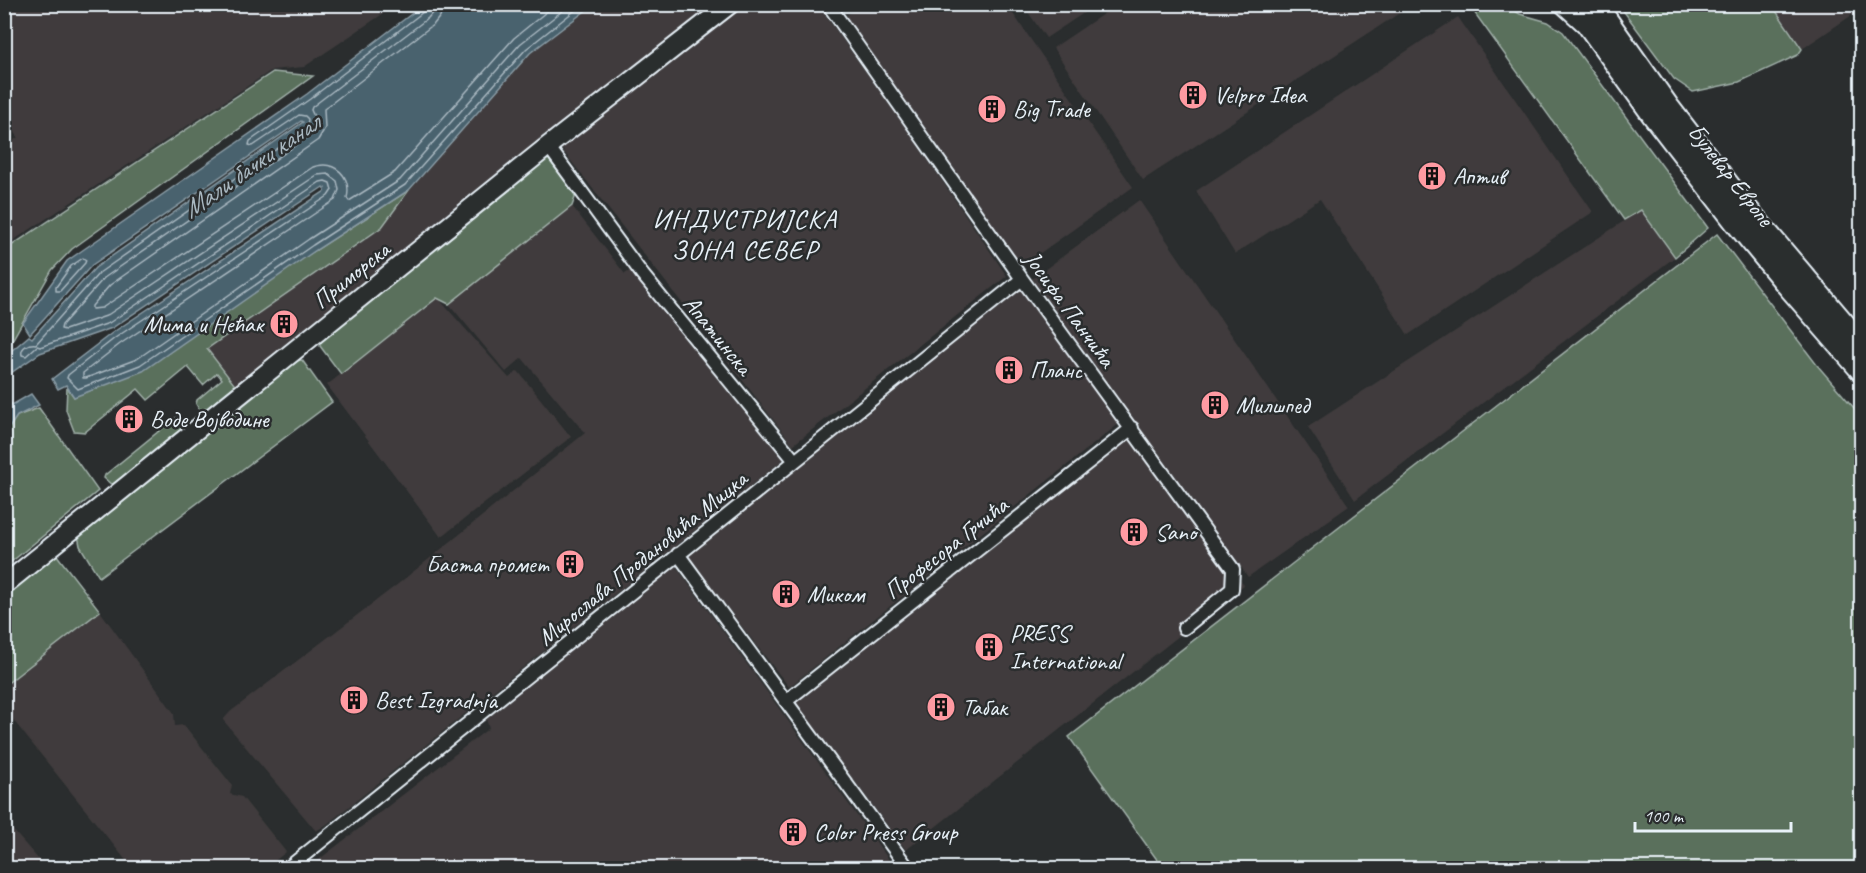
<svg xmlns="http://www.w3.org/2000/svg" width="1866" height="873" viewBox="0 0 1866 873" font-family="Caveat,sans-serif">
<rect width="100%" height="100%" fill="#2a2d2e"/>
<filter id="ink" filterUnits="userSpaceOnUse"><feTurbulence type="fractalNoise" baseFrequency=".0167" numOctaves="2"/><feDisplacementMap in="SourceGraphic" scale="12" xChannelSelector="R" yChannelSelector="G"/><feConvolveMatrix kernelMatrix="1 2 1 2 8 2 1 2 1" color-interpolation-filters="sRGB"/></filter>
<g filter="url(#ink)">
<path fill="#3f3b3c" d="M 861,4 L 1007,5 L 1133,187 L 1022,266 L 844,17 Z
M 1118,4 L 1412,4 L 1412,5 L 1143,180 L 1053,48 Z
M 4,5 L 396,5 L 304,67 L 272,70 L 5,246 L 5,147 L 18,137 L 5,117 Z
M 593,5 L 719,5 L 237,388 L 206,349 L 382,227 L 409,190 L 530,53 Z
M 742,5 L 818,5 L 904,125 L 1007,276 L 793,445 L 560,147 Z
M 1023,5 L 1096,5 L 1046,38 Z
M 1772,5 L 1861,5 L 1861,9 L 1802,49 Z
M 1458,17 L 1593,212 L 1408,335 L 1320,199 L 1235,254 L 1196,191 Z
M 1139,200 L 1349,506 L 1248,577 L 1032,279 Z
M 572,206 L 625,274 L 632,269 L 784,459 L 326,825 L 316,831 L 223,720 L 230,712 L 398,584 L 585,433 L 522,358 L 506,372 L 449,304 Z
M 1641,210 L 1675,257 L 1355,500 L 1308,427 Z
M 1021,289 L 1120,423 L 789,687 L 686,555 Z
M 438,298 L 509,378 L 518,371 L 571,437 L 441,537 L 327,385 Z
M 1129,437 L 1244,585 L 906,850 L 795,702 Z
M 675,565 L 890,861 L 879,868 L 308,868 L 489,728 L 486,719 Z
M 100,611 L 174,713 L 175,726 L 184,725 L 232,785 L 230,794 L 242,797 L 286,852 L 266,868 L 132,868 L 5,710 L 5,685 Z
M 5,821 L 46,868 L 5,868 Z"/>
<path fill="#5a705b" stroke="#a1b0aa" stroke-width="1.5" d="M 1469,5 L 1505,5 L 1520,14 L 1548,22 L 1563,32 L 1708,228 L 1675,257 L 1641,210 L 1624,220 Z
M 1619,5 L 1772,5 L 1802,49 L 1798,55 L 1739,82 L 1693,92 L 1674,79 Z
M 273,72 L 313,76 L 72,249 L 52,270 L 10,344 L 5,348 L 5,250 Z
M 547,157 L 576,195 L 572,206 L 449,304 L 437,298 L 341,374 L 320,346 L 322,338 Z
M 409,190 L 382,227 L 207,349 L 237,388 L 202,414 L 196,404 L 197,400 L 222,379 L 217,373 L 203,385 L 188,367 L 148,400 L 138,389 L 85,432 L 74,431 L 66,410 L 67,387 L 74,397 L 316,250 Z
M 1717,234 L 1817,365 L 1861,416 L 1861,868 L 1163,868 L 1069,737 Z
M 302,360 L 332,402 L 99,577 L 80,546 L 78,535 L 295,361 Z
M 39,408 L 98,491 L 5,567 L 5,434 L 17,416 Z
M 175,418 L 180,418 L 184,423 L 184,429 L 112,485 L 104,478 L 105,475 Z
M 56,554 L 100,611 L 5,685 L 5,595 Z"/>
<path fill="#4a626e" stroke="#899ba5" stroke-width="1.5" d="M 423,5 L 593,5 L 530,53 L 409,190 L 316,250 L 143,371 L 74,397 L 66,385 L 58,389 L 52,379 L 112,333 L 325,191 L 325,188 L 323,187 L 112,328 L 40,353 L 5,377 L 5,356 L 29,336 L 32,338 L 95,268 L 303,122 L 301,121 L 92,265 L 30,334 L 23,323 L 67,261 L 307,94 Z
M 31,394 L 39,405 L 17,416 L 5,434 L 5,406 L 10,402 L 12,405 Z"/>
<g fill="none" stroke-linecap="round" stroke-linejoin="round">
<path stroke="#a9b8c1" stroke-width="1.5" d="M 426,4 L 423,12 L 310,99 L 250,141 L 249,145 L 253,146 L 299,115 L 305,116 L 308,119 L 307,128 L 99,273 L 36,344 C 29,343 20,347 22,355 L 26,356 L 37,346 L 40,347 L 109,323 L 320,182 L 325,181 L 330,183 L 332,190 L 328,196 L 115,338 L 68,375 L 67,378 L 78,389 L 140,365 L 313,245 L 405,185 L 526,49 L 583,4
M 434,4 L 433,12 L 428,18 L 312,107 L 311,110 L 317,123 L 312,134 L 104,278 L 62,325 L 61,329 L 65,330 L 106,316 L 317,175 L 328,174 L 337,181 L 339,190 L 335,200 L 120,344 L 83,373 L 83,378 L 86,378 L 137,359 L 309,239 L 400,180 L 520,44 L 571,4
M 443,4 L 441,15 L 434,24 L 324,109 L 325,128 L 318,140 L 110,285 L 92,306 L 92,309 L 102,308 L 313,167 C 335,159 352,177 347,198 L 349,201 L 395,172 L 514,38 L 556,4
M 83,258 L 86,260 L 85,263 L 60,291 L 56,291 L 56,287 L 71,266 Z"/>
<g stroke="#e8f1f8" stroke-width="16">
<path id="street" d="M 828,4 L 1022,279 L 1233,569 L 1232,589 L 1184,628
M 548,146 L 642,274 L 795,461
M 678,554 L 908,868
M 786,701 L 1132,428
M 288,868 L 1022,279"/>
</g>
<g stroke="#e8f1f8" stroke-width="22">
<path id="secondary" d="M 4,585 L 548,146 L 730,4"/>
</g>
<g stroke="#e8f1f8" stroke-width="24">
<path id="primary" d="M 1565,4 L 1586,23 L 1653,116 L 1734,221 L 1790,289 L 1862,372
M 1596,4 L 1669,107 L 1750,212 L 1862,344"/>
</g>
<use href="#street" stroke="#2a2d2e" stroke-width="12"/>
<use href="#secondary" stroke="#2a2d2e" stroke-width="18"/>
<use href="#primary" stroke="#2a2d2e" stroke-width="20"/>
</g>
</g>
<defs>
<g id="building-disc" transform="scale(1.5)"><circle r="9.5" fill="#ff9aa2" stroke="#2a2d2e"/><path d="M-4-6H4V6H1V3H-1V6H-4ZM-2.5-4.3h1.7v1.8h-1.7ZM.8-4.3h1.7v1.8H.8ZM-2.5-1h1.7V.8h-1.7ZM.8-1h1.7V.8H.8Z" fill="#111"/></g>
</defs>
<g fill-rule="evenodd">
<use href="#building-disc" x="1193" y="95"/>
<use href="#building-disc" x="992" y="109"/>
<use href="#building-disc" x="1432" y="176"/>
<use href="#building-disc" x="284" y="324"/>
<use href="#building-disc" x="1009" y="370"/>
<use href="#building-disc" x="1215" y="405"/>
<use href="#building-disc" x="129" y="419"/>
<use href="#building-disc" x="1134" y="532"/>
<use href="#building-disc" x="570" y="564"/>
<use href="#building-disc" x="786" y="594"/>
<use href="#building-disc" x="989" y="647"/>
<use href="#building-disc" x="354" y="700"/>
<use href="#building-disc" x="941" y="707"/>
<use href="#building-disc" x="793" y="832"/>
</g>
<g text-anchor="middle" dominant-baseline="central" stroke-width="5" stroke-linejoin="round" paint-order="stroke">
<g font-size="24" fill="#e8f1f8" stroke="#2a2d2e" text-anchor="start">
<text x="1214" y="95">Velpro Idea</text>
<text x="1013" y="109">Big Trade</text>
<text x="1453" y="176">Аптив</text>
<text x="263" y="324" text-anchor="end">Мима и Нећак</text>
<text x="1030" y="370">Планс</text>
<text x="1236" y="405">Милшпед</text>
<text x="150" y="419">Воде Војводине</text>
<text x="1155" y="532">Sano</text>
<text x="549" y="564" text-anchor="end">Баста промет</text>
<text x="807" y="594">Миком</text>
<text x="1010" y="633">PRESS<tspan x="1010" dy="28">International</tspan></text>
<text x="375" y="700">Best Izgradnja</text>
<text x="962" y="707">Табак</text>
<text x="814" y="832">Color Press Group</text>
</g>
<g font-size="24" fill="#e8f1f8" stroke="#2a2d2e">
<text transform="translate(1731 175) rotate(52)">Булевар Европе</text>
<text transform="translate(351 275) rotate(-39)">Приморска</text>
<text transform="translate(1070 309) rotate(54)">Јосифа Панчића</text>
<text transform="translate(718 335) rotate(51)">Апатинска</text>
<text transform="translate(946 548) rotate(-38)">Професора Грчића</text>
<text transform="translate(642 558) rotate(-39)">Мирослава Продановића Мицка</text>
</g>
<g font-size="26" font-style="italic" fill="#a9b8c1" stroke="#2a2d2e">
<text transform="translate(251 166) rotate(-35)">Мали бачки канал</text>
</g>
<g font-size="27" letter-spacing="1.5" fill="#e8f1f8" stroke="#2a2d2e">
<text x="745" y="219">ИНДУСТРИЈСКА<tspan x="745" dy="31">ЗОНА СЕВЕР</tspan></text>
</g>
</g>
<rect width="1866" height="873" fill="none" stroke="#2a2d2e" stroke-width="24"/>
<rect x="12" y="12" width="1842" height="849" fill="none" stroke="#e8f1f8" stroke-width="2" filter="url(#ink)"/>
<path d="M1635 822v9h156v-9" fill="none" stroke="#e8f1f8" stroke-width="3"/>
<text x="1644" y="822" font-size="18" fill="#e8f1f8" stroke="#2a2d2e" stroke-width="4.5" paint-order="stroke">100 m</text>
</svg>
